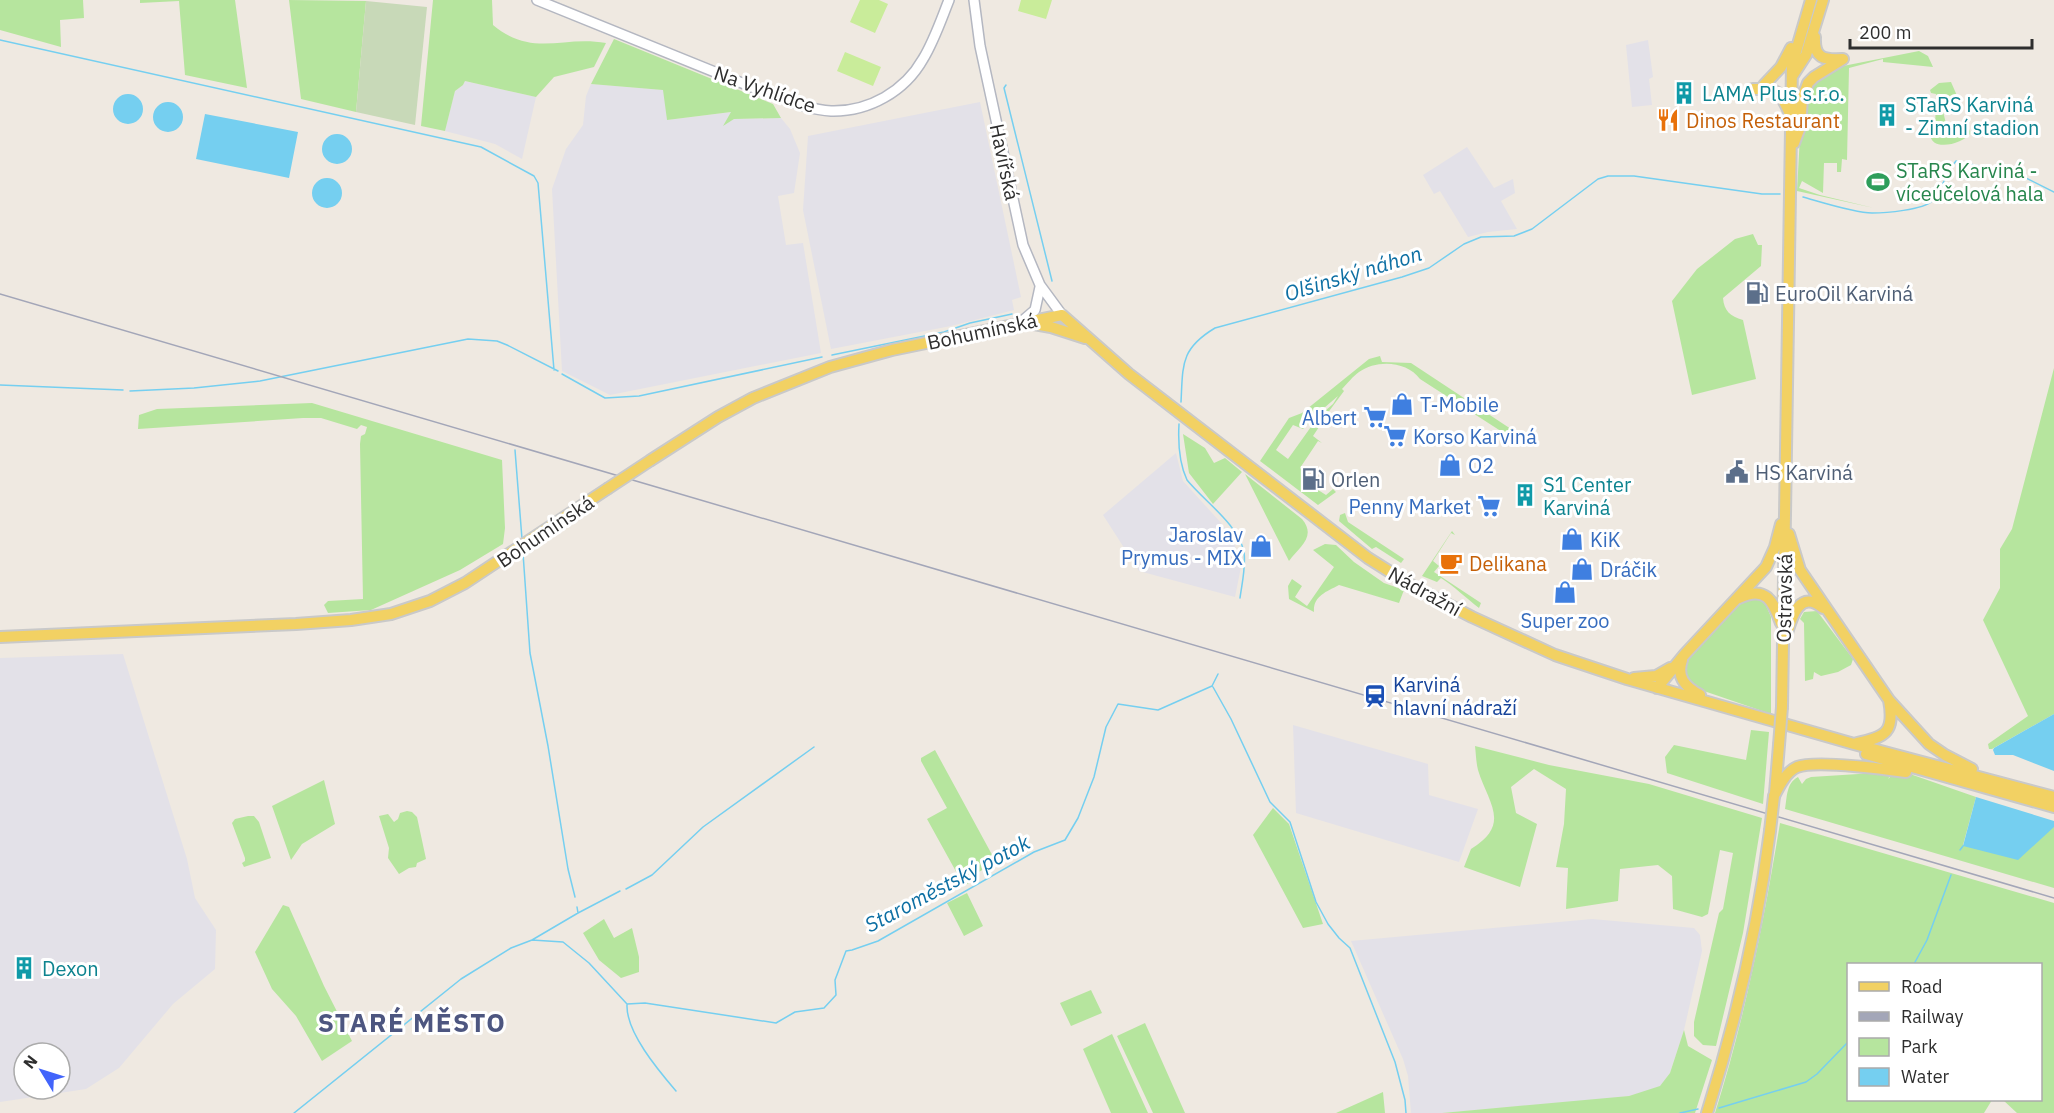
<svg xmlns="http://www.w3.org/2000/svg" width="2054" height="1113" viewBox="0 0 2054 1113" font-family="'IBM Plex Sans',sans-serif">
<rect width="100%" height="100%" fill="#efe9e1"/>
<path fill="#e3e1e8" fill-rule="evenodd" d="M 1648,40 L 1653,77 L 1649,79 L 1652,105 L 1632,107 L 1626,45 Z
M 465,81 L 536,97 L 522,159 L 495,144 L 445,131 L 455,91 L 463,85 Z
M 591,84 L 664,90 L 667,120 L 732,112 L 724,124 L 734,119 L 781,118 L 790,129 L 800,153 L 794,193 L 778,196 L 786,245 L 803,243 L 821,353 L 610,395 L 562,371 L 552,189 L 566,149 L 583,125 L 586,96 Z
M 980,102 L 1021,297 L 1012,300 L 1014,310 L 951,326 L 831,349 L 803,210 L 808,136 Z
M 1467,147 L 1494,188 L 1513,179 L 1515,193 L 1501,201 L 1517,229 L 1488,232 L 1468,237 L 1440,191 L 1434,194 L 1423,175 Z
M 1176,453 L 1183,481 L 1232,535 L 1241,567 L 1235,597 L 1139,571 L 1103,515 Z
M 123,654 L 187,859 L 195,898 L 216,930 L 215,969 L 173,1004 L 119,1068 L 86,1089 L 0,1102 L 0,658 ZM 24,1053 L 60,1053 L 60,1089 L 24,1089 Z
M 1293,725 L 1428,764 L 1429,795 L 1478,809 L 1459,862 L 1296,813 Z
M 1592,919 L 1694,928 L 1700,935 L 1702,951 L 1684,1030 L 1670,1073 L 1659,1088 L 1629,1096 L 1604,1099 L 1442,1113 L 1411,1113 L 1408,1076 L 1403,1059 L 1351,941 Z"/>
<path fill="#b6e59e" d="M 0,0 L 83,0 L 84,18 L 60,20 L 61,47 L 0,30 Z
M 140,0 L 235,0 L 247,88 L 185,75 L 179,1 L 140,3 Z
M 289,0 L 366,1 L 356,112 L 301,99 Z
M 433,0 L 492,0 L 493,25 C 533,58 563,35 606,43 L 594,67 L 554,77 L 536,97 L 465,81 L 463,85 L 455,91 L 445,131 L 421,126 Z
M 614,39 L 773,104 L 781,118 L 734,119 L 723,126 L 731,112 L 667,120 L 663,90 L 591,84 Z
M 1919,51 L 1928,56 L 1933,67 L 1883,62 L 1883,59 L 1849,68 L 1847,160 L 1842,159 L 1841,172 L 1837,172 L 1837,163 L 1824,163 L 1823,193 L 1802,181 L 1799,188 L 1820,195 L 1874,208 L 1797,191 L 1801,117 L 1809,85 L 1838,67 Z
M 1951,82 L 1958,98 L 1941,103 L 1948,132 L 1969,129 L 1971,133 C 1963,144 1930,153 1930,133 L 1935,132 L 1936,94 L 1931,93 L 1930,90 L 1939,83 Z
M 1753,234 L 1758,245 L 1762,245 L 1761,266 L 1723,298 C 1724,311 1730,316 1743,320 L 1756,379 L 1692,395 L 1672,301 L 1697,269 L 1735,239 Z
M 1380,356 L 1382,362 L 1411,363 L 1514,431 L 1510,437 L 1420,379 C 1407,361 1377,359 1359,372 C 1353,376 1347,384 1342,389 L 1344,391 L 1324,418 L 1319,416 L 1333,404 L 1338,396 L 1317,414 L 1303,429 L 1293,425 L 1276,450 L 1288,459 L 1313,424 L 1318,422 L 1321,424 L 1313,436 L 1322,443 L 1318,441 L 1300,468 L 1303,470 L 1301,475 L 1304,481 L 1326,495 L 1333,489 L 1336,492 L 1318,505 L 1260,461 L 1289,418 L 1302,413 L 1369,359 Z
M 2054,368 L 2054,714 L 1992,749 L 1989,749 L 1988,744 L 2028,716 L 1983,620 L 2000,588 L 2000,549 L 2012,529 Z
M 312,403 L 502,460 L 505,528 L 503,544 L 460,570 L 371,610 L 328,613 L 324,605 L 328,601 L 363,599 L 360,444 L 361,436 L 365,434 L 367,427 L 361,425 L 357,429 L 321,418 L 303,418 L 138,429 L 139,415 L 157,409 Z
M 1183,434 L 1205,448 L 1214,463 L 1225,458 L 1242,472 L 1213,504 L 1189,473 Z
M 1245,474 L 1302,519 C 1317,537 1299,547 1289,561 Z
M 1345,513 L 1348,522 L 1404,559 L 1401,563 L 1376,547 L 1372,549 L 1339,521 L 1340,515 Z
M 1452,531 L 1455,535 L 1451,533 L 1433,561 L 1439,566 L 1434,572 L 1481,603 L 1479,608 C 1466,598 1455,587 1441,578 L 1437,582 L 1422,576 Z
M 1325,544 L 1336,545 L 1354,562 L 1384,583 L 1404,590 L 1399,603 L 1339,585 C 1326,592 1313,596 1314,612 L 1289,599 L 1288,586 L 1292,579 L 1302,586 L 1295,597 L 1307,606 L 1334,567 L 1313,550 Z
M 1748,599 L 1756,599 L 1765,603 L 1771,617 L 1771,714 L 1701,690 L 1692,685 L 1684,674 L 1686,661 L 1689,657 L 1738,606 Z
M 1817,611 L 1853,659 L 1851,665 L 1838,672 L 1821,676 L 1814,672 L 1813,679 L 1805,681 L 1804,623 L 1800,619 L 1804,612 Z
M 1751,730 L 1769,732 L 1763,804 L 1667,773 L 1665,757 L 1674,745 L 1746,760 Z
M 1475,746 L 1549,765 L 1649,784 L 1762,818 L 1743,933 L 1716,1046 L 1703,1045 L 1694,1036 L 1694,1022 L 1719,913 L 1723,909 L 1733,853 L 1720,850 L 1708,914 L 1702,917 L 1673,909 L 1672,876 L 1658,865 L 1620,869 L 1618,901 L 1566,909 L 1568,868 L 1556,867 L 1564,824 L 1566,789 L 1534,769 L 1511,787 L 1516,813 L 1537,824 L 1520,887 L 1464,867 L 1471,849 C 1512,824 1488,803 1478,770 C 1476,762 1476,754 1475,746 Z
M 935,750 L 996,862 L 977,873 L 979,877 L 964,886 L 927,819 L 947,808 L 921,761 L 921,758 Z
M 1874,773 L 1891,774 L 1888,779 L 1893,774 L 1910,774 L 1976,797 L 1963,845 L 2054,827 L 2054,888 L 1785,809 C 1787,798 1786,783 1798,777 L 1802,784 L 1806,779 L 1811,777 Z
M 324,780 L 335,824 L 302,844 L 291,860 L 272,806 Z
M 1273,808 L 1289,824 L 1323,924 L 1303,928 L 1253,835 Z
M 407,811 L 412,812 L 417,817 L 426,859 L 417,863 L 416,867 L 409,868 L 399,874 L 388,858 L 389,848 L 379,816 L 388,814 L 394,822 L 398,819 L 400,813 Z
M 248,816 L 254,816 L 259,822 L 271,858 L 244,867 L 242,863 L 245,861 L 245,858 L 232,823 L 235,819 Z
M 1780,823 L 2054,903 L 2054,1113 L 2017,1113 L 2003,1100 L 2040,1100 L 2040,964 L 1848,964 L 1848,1100 L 1992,1100 L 1984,1113 L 1715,1113 C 1745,1018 1764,921 1780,823 Z
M 967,893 L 983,926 L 964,936 L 947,903 Z
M 283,905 L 289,907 L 324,986 L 352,1041 L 322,1061 L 296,1016 L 272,989 L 255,952 Z
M 604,919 L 614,938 L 632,928 L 639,957 L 639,972 L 621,978 L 599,960 L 583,933 Z
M 1091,990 L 1102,1013 L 1071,1026 L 1060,1003 Z
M 1145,1023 L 1185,1113 L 1153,1113 L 1117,1036 Z
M 1684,1030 L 1688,1046 L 1712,1060 L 1695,1113 L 1442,1113 L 1629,1096 L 1660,1086 L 1670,1073 Z
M 1112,1034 L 1148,1113 L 1111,1113 L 1083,1049 Z
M 1383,1092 L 1385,1113 L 1336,1113 Z"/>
<path fill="#c8d9b8" d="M 366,1 L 427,7 L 415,125 L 356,112 Z"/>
<path fill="#c9ec9a" d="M 860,0 L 879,0 L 888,4 L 875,33 L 850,22 Z
M 1021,0 L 1052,0 L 1046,19 L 1018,11 Z
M 845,52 L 881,67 L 873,86 L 837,71 Z"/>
<path fill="#75cff0" d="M113 109a15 15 0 1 1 30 0a15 15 0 1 1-30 0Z
M153 117a15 15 0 1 1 30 0a15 15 0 1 1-30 0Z
M 205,114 L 298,132 L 289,178 L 196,159 Z
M322 149a15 15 0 1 1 30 0a15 15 0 1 1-30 0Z
M312 193a15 15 0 1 1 30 0a15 15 0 1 1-30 0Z
M 2054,714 L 2054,771 L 2013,755 L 1995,755 L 1993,750 L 1994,748 Z
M 1976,797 L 2054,821 L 2054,827 L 2018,860 L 1963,846 Z"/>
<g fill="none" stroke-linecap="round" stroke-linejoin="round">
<path stroke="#75cff0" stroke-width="1.5" d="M 0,40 L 481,147 L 534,176 L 538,183 L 554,370
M 1006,85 L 1004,88 L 1052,281
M 1803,197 C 1821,202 1855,213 1872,213 C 1885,213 1923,210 1932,201 C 1943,189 1945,173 1956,161 L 2020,175 L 2054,192
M 832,355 L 944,332 L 970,323 L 1012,314
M 562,374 L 605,398 L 639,396 L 822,357
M 0,385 L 123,390
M 130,391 L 194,388 L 260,381 L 468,339 L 497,341 L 507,345 L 558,371
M 1181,402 C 1183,365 1180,349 1215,328 L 1402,277 L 1429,268 L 1464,244 L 1481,237 L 1514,236 L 1532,229 L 1598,179 L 1608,176 L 1634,176 L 1762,194 L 1780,194
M 1179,424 C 1178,442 1179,463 1187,480 C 1205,502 1238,524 1244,552 C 1246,567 1242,583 1240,598
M 515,450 L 522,539
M 523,553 L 530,653 L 548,746 L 568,869 L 575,897
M 1213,687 L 1231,719 L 1270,802 L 1290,822 L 1316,902 L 1328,924 L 1339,938 L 1350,948 L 1395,1062 L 1405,1100 L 1406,1113
M 1960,850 L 1963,846
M 626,889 L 652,875 L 703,827 L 814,747
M 578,913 L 620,891
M 532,940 L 578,913 L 577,907
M 1914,964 L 1927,940 L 1951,875
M 627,1005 C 626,1032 658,1070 676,1091
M 1719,1108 L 1806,1082 L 1817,1074 L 1848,1042
M 294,1113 L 461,979 L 511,948 L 532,940 L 563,942 L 589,963 L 627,1004 L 645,1003 L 776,1023 L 795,1012 L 824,1008 L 836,995 L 835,980 L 846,951 L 852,950 L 878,941 L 1034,852 L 1065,840 L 1078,818 L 1094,777 L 1106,727 L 1118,704 L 1158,710 L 1212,686 L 1218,674
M 1680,1113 L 1698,1109"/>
<g stroke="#b4b7c1" stroke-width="12">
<path id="secondary" d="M 537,0 L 769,94 C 789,101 810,110 831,111 C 869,112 905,91 923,59 C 934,41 941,20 949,0
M 974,0 L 980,46 L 1023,245 L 1040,285 L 1062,315
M 1021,322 L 1035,310 L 1040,287"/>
</g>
<g stroke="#c9c9c9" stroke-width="14">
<path id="primary" d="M 1815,37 C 1814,58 1823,60 1842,59
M 1793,75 L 1806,55 L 1823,0
M 1764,85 L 1781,67 L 1791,48
M 1753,89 C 1778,88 1780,91 1790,114
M 1794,143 L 1800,127 L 1802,99 L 1808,83 L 1814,77 L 1843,59
M 1034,324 L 1051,327 L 1085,338
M 651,460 L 718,417 L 753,398 L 830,367 L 892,350 L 1062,315 L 1129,374 L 1368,558 L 1414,587 L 1472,617 L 1555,655 L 1627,679 L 1854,744 L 2054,797
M 1789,534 L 1800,570 L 1889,700 L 1929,744 L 1945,755 L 1972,769
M 1739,598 C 1766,585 1773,601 1781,623
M 1787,633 C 1792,616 1800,589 1823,608
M 0,637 L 296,624 L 351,620 L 391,614 L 430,601 L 465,583 L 607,489
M 1682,660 C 1676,677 1685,687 1700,695
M 1634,678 L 1656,676 L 1670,668
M 1657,688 L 1685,654 L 1766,567 L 1775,547 L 1781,524
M 1782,707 L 1792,65 L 1811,0
M 1857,743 C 1886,737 1895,732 1889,700
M 1866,754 L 2054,807
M 1775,793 L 1779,745
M 1774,796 C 1779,786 1786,772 1797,767 C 1815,760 1884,769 1906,772
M 1707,1113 C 1736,1021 1758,926 1770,831"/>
</g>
<use href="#secondary" stroke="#fff" stroke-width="9"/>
<use href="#primary" stroke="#f2d163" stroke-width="10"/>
<path stroke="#a3a6b8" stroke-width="1.5" d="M 0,294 L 2054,898"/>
<g stroke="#c9c9c9" stroke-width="14" stroke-linecap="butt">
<path id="primary-bridge" d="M 607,489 L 651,460
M 1779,745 L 1782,707
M 1770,831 L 1774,796"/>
</g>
<use href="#primary-bridge" stroke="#f2d163" stroke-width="10"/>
</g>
<defs>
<g id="building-bare" transform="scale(1.8)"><path d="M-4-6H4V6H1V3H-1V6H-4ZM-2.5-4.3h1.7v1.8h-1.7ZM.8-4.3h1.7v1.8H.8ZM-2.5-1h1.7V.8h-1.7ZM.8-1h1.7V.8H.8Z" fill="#0f9aa8" stroke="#fff" stroke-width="2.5" paint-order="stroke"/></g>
<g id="restaurant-bare" transform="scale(1.8)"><path d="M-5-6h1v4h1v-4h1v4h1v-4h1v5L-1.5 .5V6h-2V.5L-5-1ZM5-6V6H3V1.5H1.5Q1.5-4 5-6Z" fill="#e8710a" stroke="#fff" stroke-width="2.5" paint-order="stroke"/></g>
<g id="stadium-bare" transform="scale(1.8)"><path d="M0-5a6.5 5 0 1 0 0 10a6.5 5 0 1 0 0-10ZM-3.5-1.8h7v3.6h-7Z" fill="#2e9e5b" stroke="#fff" stroke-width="2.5" paint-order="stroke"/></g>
<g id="fuel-bare" transform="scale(1.8)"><path d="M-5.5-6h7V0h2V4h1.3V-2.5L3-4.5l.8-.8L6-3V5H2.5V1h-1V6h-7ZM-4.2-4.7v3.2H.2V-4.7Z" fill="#5c6f8a" stroke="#fff" stroke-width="2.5" paint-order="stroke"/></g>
<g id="shop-bare" transform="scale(1.8)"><path d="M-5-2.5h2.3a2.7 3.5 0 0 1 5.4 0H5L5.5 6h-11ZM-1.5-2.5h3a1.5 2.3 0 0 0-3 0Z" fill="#3f7fe0" stroke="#fff" stroke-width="2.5" paint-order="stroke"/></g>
<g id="supermarket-bare" transform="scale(1.8)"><path d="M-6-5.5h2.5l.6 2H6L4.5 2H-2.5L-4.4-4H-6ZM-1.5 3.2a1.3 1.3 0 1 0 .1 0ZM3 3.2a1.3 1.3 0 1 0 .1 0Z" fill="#3f7fe0" stroke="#fff" stroke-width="2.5" paint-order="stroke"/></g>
<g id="civic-bare" transform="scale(1.8)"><path d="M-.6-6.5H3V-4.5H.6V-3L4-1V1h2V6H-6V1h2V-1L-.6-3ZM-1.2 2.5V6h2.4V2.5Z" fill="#5c6f8a" stroke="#fff" stroke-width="2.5" paint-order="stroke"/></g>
<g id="cafe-bare" transform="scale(1.8)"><path d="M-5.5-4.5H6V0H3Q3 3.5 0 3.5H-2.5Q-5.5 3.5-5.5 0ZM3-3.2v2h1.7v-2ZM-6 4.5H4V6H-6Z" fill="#e8710a" stroke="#fff" stroke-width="2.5" paint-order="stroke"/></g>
<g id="station-bare" transform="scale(1.8)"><path d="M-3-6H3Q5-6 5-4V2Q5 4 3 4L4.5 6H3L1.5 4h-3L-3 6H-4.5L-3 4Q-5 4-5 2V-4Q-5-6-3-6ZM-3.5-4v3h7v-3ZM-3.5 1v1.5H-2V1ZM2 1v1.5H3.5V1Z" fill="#1a4fb4" stroke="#fff" stroke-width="2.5" paint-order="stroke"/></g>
</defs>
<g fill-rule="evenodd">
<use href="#building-bare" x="1684" y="93"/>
<use href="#building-bare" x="1887" y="115"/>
<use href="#restaurant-bare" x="1668" y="120"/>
<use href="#stadium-bare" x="1878" y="182"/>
<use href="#fuel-bare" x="1757" y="293"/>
<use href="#shop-bare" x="1402" y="404"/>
<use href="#supermarket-bare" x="1375" y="417"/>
<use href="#supermarket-bare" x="1395" y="436"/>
<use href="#shop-bare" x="1450" y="465"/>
<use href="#civic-bare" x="1737" y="472"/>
<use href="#fuel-bare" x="1313" y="479"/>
<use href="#building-bare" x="1525" y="495"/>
<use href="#supermarket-bare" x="1489" y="506"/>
<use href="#shop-bare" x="1572" y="539"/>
<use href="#shop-bare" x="1261" y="546"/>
<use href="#cafe-bare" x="1451" y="563"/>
<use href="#shop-bare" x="1582" y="569"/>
<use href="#shop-bare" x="1565" y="592"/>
<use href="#station-bare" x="1375" y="696"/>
<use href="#building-bare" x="24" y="968"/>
</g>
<g text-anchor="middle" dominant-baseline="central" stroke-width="6" stroke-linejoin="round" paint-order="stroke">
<g font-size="20" fill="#2e2e2e" stroke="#fff">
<text transform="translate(765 89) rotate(19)">Na Vyhlídce</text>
<text transform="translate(1005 162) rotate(78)">Havířská</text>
<text transform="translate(982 331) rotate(-12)">Bohumínská</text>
<text transform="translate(545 531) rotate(-34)">Bohumínská</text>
<text transform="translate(1425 591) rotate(29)">Nádražní</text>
<text transform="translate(1784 598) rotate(-89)">Ostravská</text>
</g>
<g font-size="20" fill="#0d838f" stroke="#fff" text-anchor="start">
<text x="1702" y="93">LAMA Plus s.r.o.</text>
<text x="1905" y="104">STaRS Karviná<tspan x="1905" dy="23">- Zimní stadion</tspan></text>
<text x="1543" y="484">S1 Center<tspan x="1543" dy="23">Karviná</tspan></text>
<text x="42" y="968">Dexon</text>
</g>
<g font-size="20" fill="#c56008" stroke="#fff" text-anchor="start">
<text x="1686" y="120">Dinos Restaurant</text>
<text x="1469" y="563">Delikana</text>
</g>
<g font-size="20" fill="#27864d" stroke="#fff" text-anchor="start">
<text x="1896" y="170">STaRS Karviná -<tspan x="1896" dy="23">víceúčelová hala</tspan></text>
</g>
<g font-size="20" fill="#4e5e75" stroke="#fff" text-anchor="start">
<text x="1775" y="293">EuroOil Karviná</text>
<text x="1755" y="472">HS Karviná</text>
<text x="1331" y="479">Orlen</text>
</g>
<g font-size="20" fill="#366cbe" stroke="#fff" text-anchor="start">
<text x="1420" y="404">T-Mobile</text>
<text x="1357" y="417" text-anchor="end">Albert</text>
<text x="1413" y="436">Korso Karviná</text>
<text x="1468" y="465">O2</text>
<text x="1471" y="506" text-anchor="end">Penny Market</text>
<text x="1243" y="534" text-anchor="end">Jaroslav<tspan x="1243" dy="23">Prymus - MIX</tspan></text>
<text x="1590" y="539">KiK</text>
<text x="1600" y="569">Dráčik</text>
<text x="1565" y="620" text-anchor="middle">Super zoo</text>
</g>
<g font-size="20" fill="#164399" stroke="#fff" text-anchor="start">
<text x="1393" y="684">Karviná<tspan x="1393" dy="23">hlavní nádraží</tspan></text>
</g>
<g font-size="21" font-style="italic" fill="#0d6fa3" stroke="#fff">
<text transform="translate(1353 273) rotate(-17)">Olšinský náhon</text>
<text transform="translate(947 883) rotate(-28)">Staroměstský potok</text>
</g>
<g font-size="26" font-weight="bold" letter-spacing="1.5" fill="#4d5680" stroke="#fff">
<text x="412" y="1022">STARÉ MĚSTO</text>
</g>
</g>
<rect x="1847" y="963" width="195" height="138" fill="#ffffff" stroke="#ababab" stroke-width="1.5"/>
<rect x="1859" y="982" width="30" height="9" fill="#f2d163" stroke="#ababab" stroke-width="1.5"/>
<text x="1901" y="993" font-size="18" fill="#2e2e2e">Road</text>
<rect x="1859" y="1012" width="30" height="9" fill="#a3a6b8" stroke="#ababab" stroke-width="1.5"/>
<text x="1901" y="1023" font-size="18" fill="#2e2e2e">Railway</text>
<rect x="1859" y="1038" width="30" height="18" fill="#b6e59e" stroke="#ababab" stroke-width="1.5"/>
<text x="1901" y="1053" font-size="18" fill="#2e2e2e">Park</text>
<rect x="1859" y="1068" width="30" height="18" fill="#75cff0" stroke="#ababab" stroke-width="1.5"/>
<text x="1901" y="1083" font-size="18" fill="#2e2e2e">Water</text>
<g transform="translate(42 1071) rotate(308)"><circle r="28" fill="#ffffff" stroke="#ababab" stroke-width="1.5"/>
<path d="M0-4.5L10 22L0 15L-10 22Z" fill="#4264fb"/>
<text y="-9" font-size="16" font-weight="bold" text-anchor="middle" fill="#2e2e2e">N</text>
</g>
<path d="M1850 39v9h182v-9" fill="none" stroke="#2e2e2e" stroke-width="3"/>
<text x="1859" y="39" font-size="18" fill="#2e2e2e" stroke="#ffffff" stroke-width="4.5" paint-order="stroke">200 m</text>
</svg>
